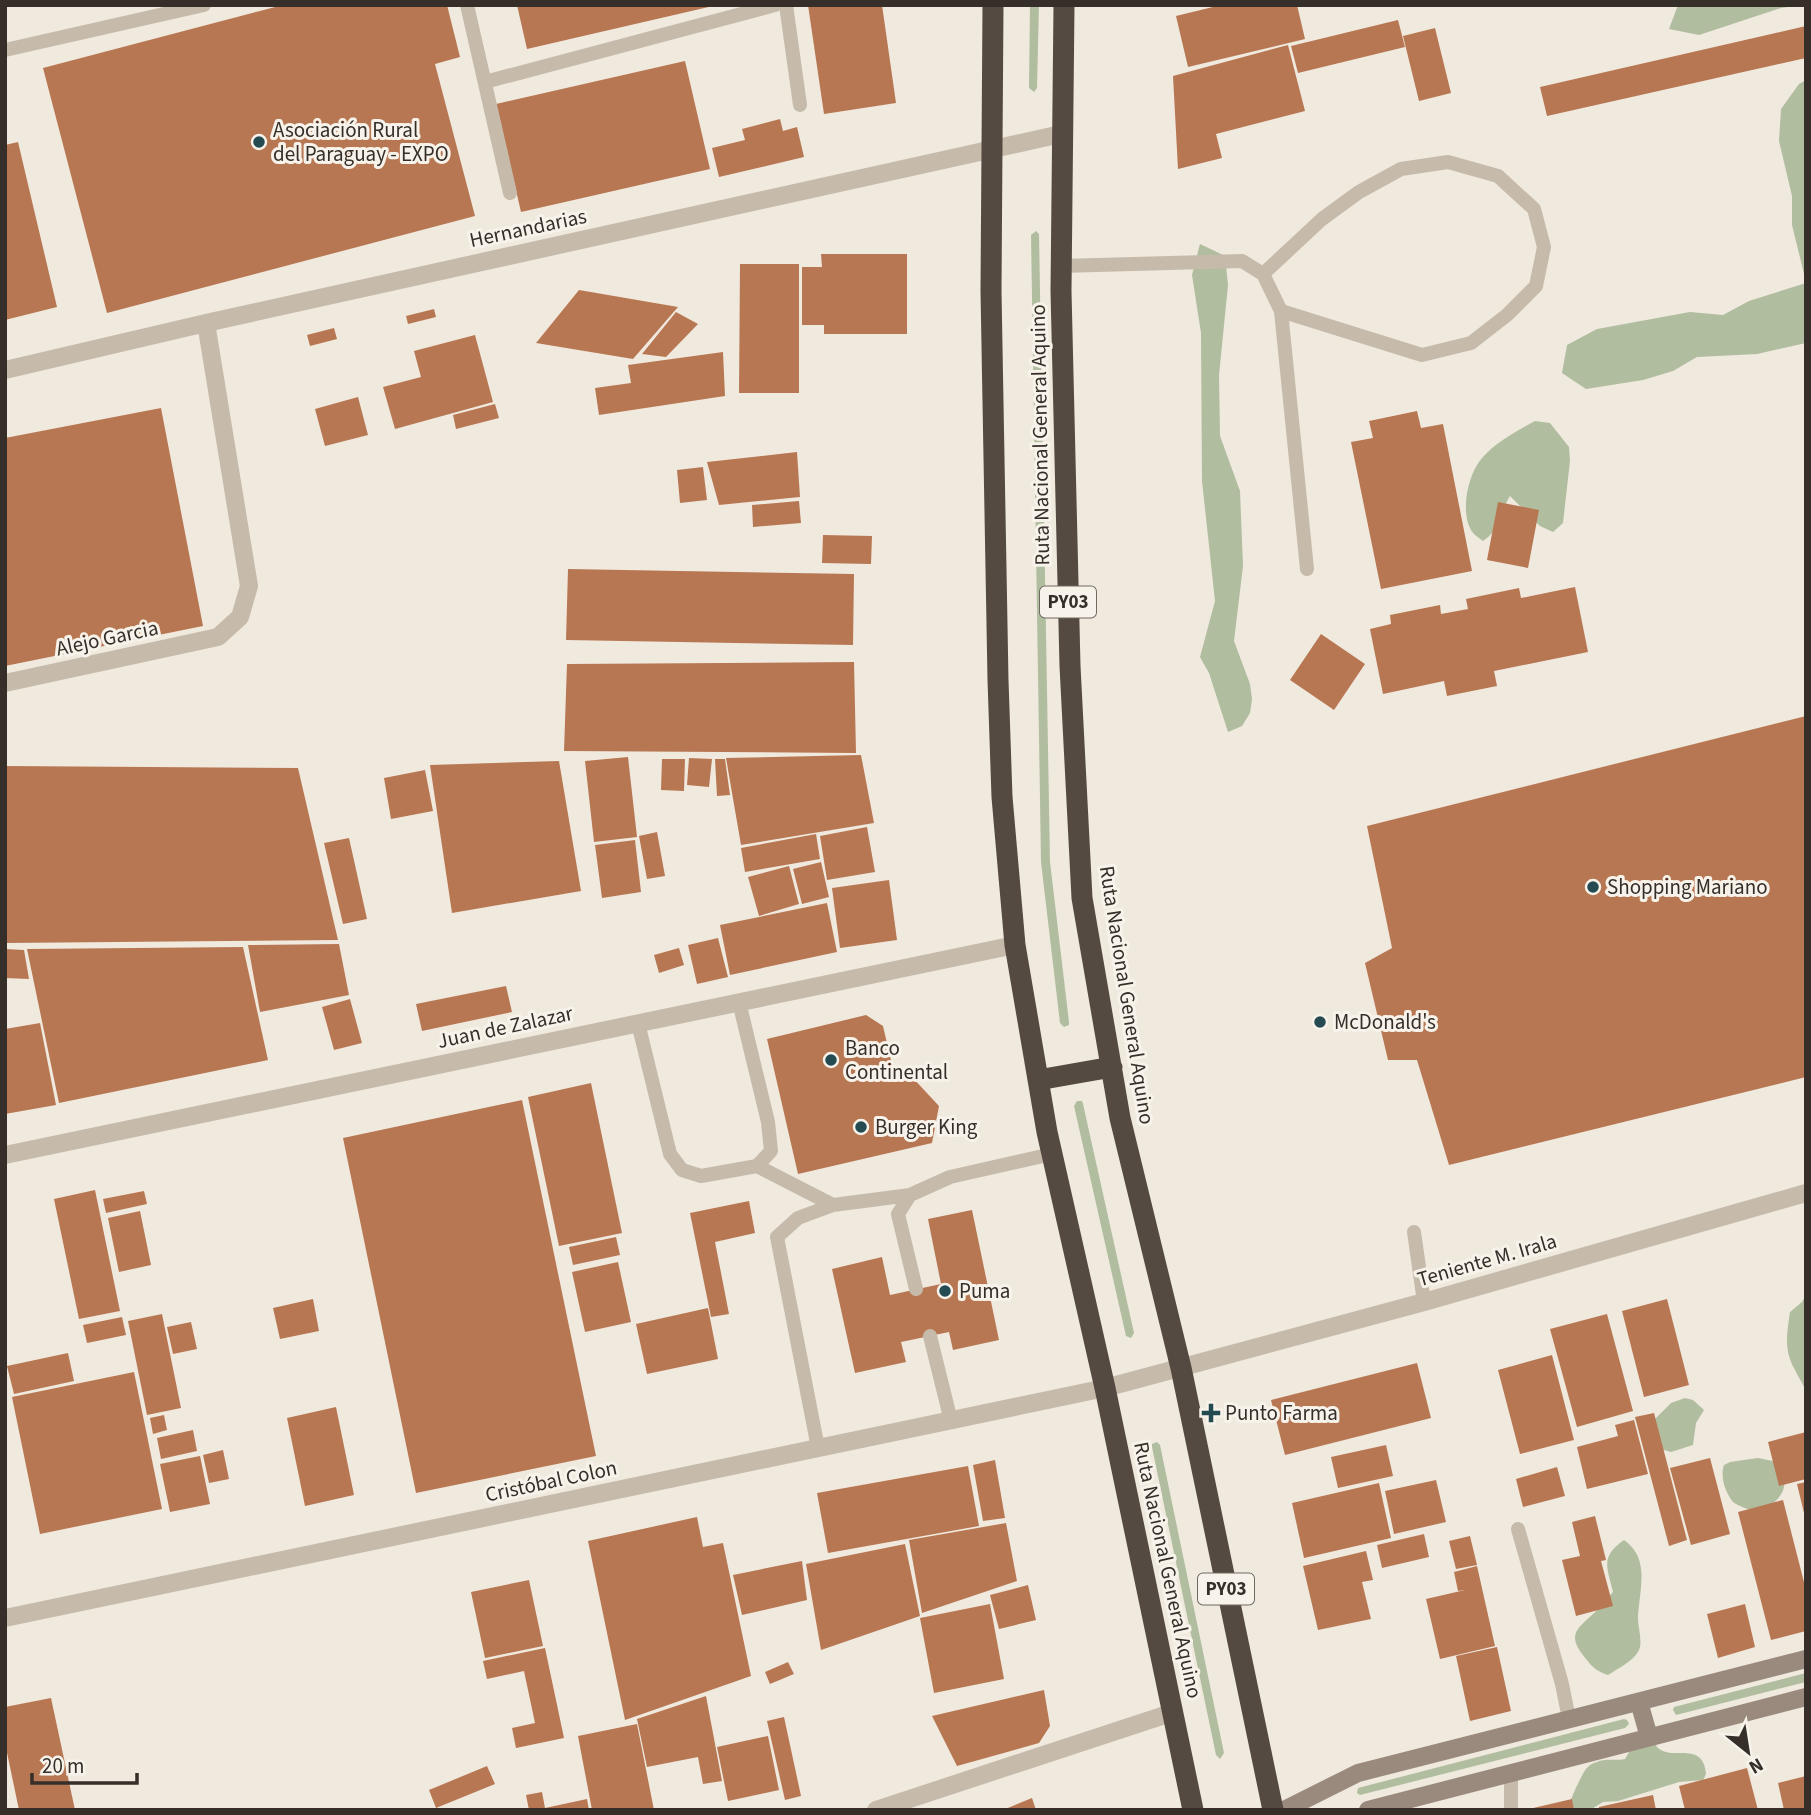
<svg xmlns="http://www.w3.org/2000/svg" width="1811" height="1815" viewBox="0 0 1811 1815" font-family="'Source Sans 3',sans-serif">
<rect width="100%" height="100%" fill="#f0e9de"/>
<path fill="#b0bd9f" d="M 1030,5 L 1039,5 L 1037,88 L 1034,92 L 1029,88 Z
M 1678,5 L 1802,5 L 1781,8 L 1699,35 L 1669,29 Z
M 1806,80 L 1806,282 L 1792,225 L 1792,196 L 1779,141 L 1781,109 L 1799,84 Z
M 1036,231 L 1039,234 L 1050,862 L 1069,1022 L 1069,1025 L 1064,1027 L 1060,1023 L 1041,862 L 1031,235 Z
M 1200,244 L 1225,256 L 1228,285 L 1219,375 L 1220,436 L 1240,491 L 1243,566 L 1234,641 L 1250,684 L 1252,699 L 1250,713 L 1242,726 L 1228,732 L 1209,673 L 1200,657 L 1215,601 L 1202,481 L 1201,333 L 1192,275 Z
M 1806,283 L 1806,343 L 1757,354 L 1697,357 L 1673,371 L 1643,380 L 1586,389 L 1562,373 L 1567,345 L 1597,329 L 1690,312 L 1723,315 L 1749,301 Z
M 1535,421 L 1550,423 L 1569,447 L 1570,461 L 1563,523 L 1553,532 L 1540,526 L 1510,496 C 1499,514 1501,529 1483,541 C 1479,538 1473,534 1471,530 C 1460,511 1468,474 1482,458 C 1496,442 1517,431 1535,421 Z
M 1077,1101 L 1082,1101 L 1083,1104 L 1134,1333 L 1131,1338 L 1126,1336 L 1074,1106 Z
M 1806,1295 L 1806,1390 C 1786,1355 1784,1352 1790,1312 L 1802,1302 Z
M 1685,1398 L 1693,1400 L 1704,1410 L 1696,1423 L 1693,1445 L 1671,1452 L 1657,1448 L 1655,1419 L 1671,1403 Z
M 1157,1442 L 1160,1445 L 1224,1753 L 1220,1759 L 1216,1755 L 1152,1447 L 1152,1444 Z
M 1758,1458 L 1773,1461 C 1777,1467 1783,1474 1784,1481 C 1787,1495 1768,1511 1755,1510 C 1747,1510 1739,1506 1733,1502 C 1725,1492 1720,1477 1724,1465 L 1730,1462 Z
M 1624,1540 C 1650,1558 1640,1588 1638,1615 C 1637,1626 1644,1643 1638,1652 C 1632,1662 1617,1669 1608,1675 C 1598,1672 1592,1667 1586,1659 C 1566,1635 1576,1630 1594,1613 C 1601,1607 1606,1599 1613,1592 C 1607,1567 1600,1557 1624,1540 Z
M 1806,1673 L 1806,1682 L 1676,1715 L 1673,1710 L 1674,1707 Z
M 1624,1719 L 1627,1720 L 1629,1724 L 1625,1728 L 1360,1795 L 1357,1793 L 1358,1788 Z
M 1651,1736 C 1654,1741 1656,1748 1661,1750 C 1676,1759 1703,1742 1706,1774 L 1703,1780 L 1679,1782 L 1618,1801 L 1603,1802 L 1590,1810 L 1568,1810 C 1568,1804 1583,1771 1587,1768 C 1589,1765 1593,1763 1597,1762 C 1605,1758 1615,1761 1625,1759 L 1633,1745 Z"/>
<path fill="#b87753" d="M 283,5 L 447,5 L 460,57 L 435,64 L 475,216 L 107,313 L 43,68 Z
M 517,5 L 713,5 L 713,6 L 527,49 Z
M 808,5 L 882,5 L 896,103 L 824,114 Z
M 1221,5 L 1297,5 L 1305,39 L 1188,67 L 1176,16 Z
M 1398,20 L 1405,47 L 1298,73 L 1291,46 Z
M 1806,26 L 1806,58 L 1547,116 L 1540,87 Z
M 1435,28 L 1451,93 L 1419,101 L 1403,36 Z
M 1288,45 L 1305,111 L 1216,134 L 1222,158 L 1178,169 L 1173,76 Z
M 685,61 L 710,169 L 521,212 L 496,104 Z
M 780,119 L 783,131 L 797,127 L 804,157 L 719,177 L 712,148 L 745,140 L 742,129 Z
M 18,142 L 57,307 L 5,320 L 5,145 Z
M 821,254 L 907,254 L 907,334 L 824,334 L 824,325 L 802,325 L 802,267 L 822,267 Z
M 740,264 L 799,264 L 799,393 L 739,393 Z
M 579,290 L 678,307 L 633,359 L 536,343 Z
M 434,309 L 436,317 L 408,324 L 406,316 Z
M 676,312 L 698,324 L 666,357 L 642,354 Z
M 334,328 L 337,339 L 310,346 L 307,335 Z
M 475,335 L 493,402 L 395,429 L 383,387 L 421,377 L 414,351 Z
M 723,352 L 725,396 L 599,415 L 595,388 L 631,383 L 628,365 Z
M 358,397 L 368,435 L 325,446 L 315,409 Z
M 495,404 L 499,418 L 456,429 L 453,415 Z
M 161,408 L 203,626 L 5,666 L 5,438 Z
M 1417,411 L 1421,428 L 1443,424 L 1472,571 L 1381,589 L 1351,442 L 1373,438 L 1369,421 Z
M 797,452 L 800,497 L 719,505 L 707,462 Z
M 703,467 L 707,500 L 680,503 L 677,470 Z
M 799,501 L 801,523 L 753,527 L 752,505 Z
M 1498,502 L 1539,510 L 1528,568 L 1487,560 Z
M 823,535 L 872,536 L 871,564 L 822,563 Z
M 568,569 L 854,574 L 853,645 L 566,640 Z
M 1575,587 L 1588,652 L 1494,671 L 1497,686 L 1447,696 L 1444,681 L 1383,694 L 1370,629 L 1391,624 L 1390,615 L 1440,605 L 1441,614 L 1468,609 L 1466,599 L 1519,588 L 1521,598 Z
M 1321,634 L 1365,664 L 1334,710 L 1290,680 Z
M 854,662 L 856,753 L 564,751 L 567,664 Z
M 1806,716 L 1806,1077 L 1449,1165 L 1417,1060 L 1388,1060 L 1365,963 L 1392,948 L 1367,826 Z
M 861,755 L 874,823 L 741,845 L 726,758 Z
M 628,757 L 637,837 L 594,842 L 585,761 Z
M 689,758 L 712,759 L 709,787 L 687,785 Z
M 662,759 L 685,759 L 684,791 L 661,790 Z
M 715,759 L 725,759 L 730,795 L 717,796 Z
M 559,761 L 581,891 L 452,913 L 430,765 Z
M 5,766 L 298,768 L 338,940 L 5,943 Z
M 425,770 L 433,811 L 391,819 L 384,778 Z
M 867,827 L 875,872 L 827,880 L 820,836 Z
M 657,832 L 665,876 L 647,879 L 639,836 Z
M 816,834 L 820,859 L 745,872 L 741,848 Z
M 349,838 L 367,919 L 343,924 L 324,843 Z
M 635,840 L 641,892 L 602,898 L 595,845 Z
M 821,862 L 829,897 L 802,904 L 793,869 Z
M 789,866 L 799,904 L 759,916 L 748,877 Z
M 889,880 L 897,940 L 840,948 L 832,888 Z
M 827,903 L 837,952 L 730,975 L 720,925 Z
M 718,938 L 728,977 L 697,984 L 688,945 Z
M 339,944 L 349,995 L 260,1012 L 248,945 Z
M 243,947 L 268,1060 L 59,1103 L 27,949 Z
M 679,948 L 684,965 L 659,973 L 654,955 Z
M 5,949 L 24,950 L 29,979 L 5,978 Z
M 506,986 L 512,1012 L 422,1031 L 416,1004 Z
M 350,999 L 362,1043 L 334,1050 L 322,1007 Z
M 866,1015 L 883,1026 L 896,1082 L 912,1077 L 939,1106 L 932,1143 L 798,1174 L 767,1039 Z
M 40,1023 L 56,1105 L 5,1114 L 5,1029 Z
M 591,1083 L 622,1233 L 559,1246 L 528,1097 Z
M 522,1100 L 596,1456 L 416,1493 L 343,1138 Z
M 95,1190 L 120,1311 L 79,1319 L 54,1199 Z
M 144,1191 L 147,1204 L 106,1213 L 103,1199 Z
M 749,1201 L 755,1233 L 715,1242 L 729,1314 L 711,1317 L 690,1213 Z
M 972,1210 L 999,1340 L 953,1350 L 949,1332 L 901,1342 L 906,1362 L 855,1373 L 832,1269 L 882,1257 L 890,1295 L 941,1284 L 928,1219 Z
M 140,1211 L 151,1265 L 119,1272 L 108,1218 Z
M 616,1237 L 620,1255 L 573,1265 L 569,1247 Z
M 618,1262 L 631,1322 L 585,1332 L 572,1272 Z
M 313,1299 L 319,1331 L 280,1339 L 273,1308 Z
M 1667,1299 L 1689,1385 L 1644,1397 L 1622,1311 Z
M 708,1308 L 718,1359 L 647,1374 L 636,1324 Z
M 162,1314 L 181,1408 L 147,1415 L 128,1321 Z
M 1607,1314 L 1633,1411 L 1577,1427 L 1550,1329 Z
M 122,1317 L 126,1335 L 87,1343 L 83,1325 Z
M 191,1322 L 197,1349 L 173,1354 L 167,1327 Z
M 68,1353 L 74,1381 L 14,1394 L 7,1366 Z
M 1552,1355 L 1574,1440 L 1520,1454 L 1498,1370 Z
M 1417,1363 L 1431,1418 L 1285,1455 L 1271,1400 Z
M 134,1372 L 162,1509 L 40,1534 L 12,1397 Z
M 336,1407 L 354,1495 L 305,1506 L 287,1418 Z
M 1654,1413 L 1687,1540 L 1669,1546 L 1635,1417 Z
M 164,1415 L 167,1430 L 153,1434 L 150,1418 Z
M 1634,1420 L 1648,1474 L 1587,1489 L 1577,1447 L 1618,1436 L 1615,1425 Z
M 193,1430 L 197,1451 L 161,1459 L 157,1438 Z
M 1806,1432 L 1806,1479 L 1779,1486 L 1768,1442 Z
M 1386,1445 L 1393,1476 L 1338,1488 L 1331,1457 Z
M 223,1450 L 229,1479 L 209,1483 L 203,1455 Z
M 200,1456 L 210,1504 L 170,1512 L 160,1464 Z
M 1710,1458 L 1730,1534 L 1691,1545 L 1670,1468 Z
M 995,1460 L 1005,1518 L 983,1521 L 973,1465 Z
M 968,1466 L 979,1526 L 828,1553 L 817,1493 Z
M 1557,1467 L 1565,1496 L 1523,1507 L 1516,1479 Z
M 1436,1480 L 1446,1522 L 1394,1534 L 1385,1491 Z
M 1806,1482 L 1806,1516 L 1805,1517 L 1797,1484 Z
M 1379,1483 L 1391,1538 L 1304,1558 L 1292,1503 Z
M 1783,1500 L 1806,1590 L 1806,1631 L 1771,1640 L 1738,1512 Z
M 1595,1516 L 1606,1560 L 1601,1561 L 1613,1606 L 1576,1616 L 1562,1560 L 1580,1556 L 1572,1522 Z
M 697,1517 L 703,1547 L 723,1543 L 751,1676 L 625,1720 L 588,1541 Z
M 1006,1523 L 1017,1581 L 922,1613 L 909,1540 Z
M 1424,1534 L 1429,1557 L 1382,1568 L 1377,1545 Z
M 1470,1536 L 1477,1565 L 1456,1569 L 1449,1541 Z
M 905,1544 L 920,1616 L 821,1650 L 806,1564 Z
M 1366,1551 L 1373,1580 L 1362,1582 L 1371,1619 L 1318,1630 L 1303,1566 Z
M 802,1561 L 807,1600 L 742,1615 L 733,1575 Z
M 1477,1566 L 1495,1646 L 1440,1659 L 1426,1599 L 1465,1590 L 1458,1591 L 1454,1572 Z
M 529,1580 L 543,1646 L 485,1658 L 471,1592 Z
M 1028,1585 L 1036,1620 L 999,1629 L 990,1595 Z
M 990,1604 L 1004,1679 L 934,1693 L 920,1618 Z
M 1745,1604 L 1755,1647 L 1718,1658 L 1707,1614 Z
M 1497,1647 L 1511,1711 L 1470,1721 L 1456,1656 Z
M 545,1648 L 564,1738 L 516,1748 L 512,1728 L 535,1723 L 524,1671 L 487,1679 L 483,1661 Z
M 788,1662 L 794,1674 L 770,1684 L 765,1672 Z
M 1044,1690 L 1050,1726 L 1039,1743 L 957,1766 L 932,1716 Z
M 706,1696 L 722,1781 L 703,1784 L 698,1757 L 647,1767 L 637,1719 Z
M 51,1698 L 75,1810 L 19,1810 L 5,1743 L 5,1707 Z
M 784,1717 L 801,1796 L 785,1800 L 767,1721 Z
M 637,1724 L 654,1810 L 592,1810 L 578,1736 Z
M 768,1736 L 779,1790 L 728,1801 L 717,1747 Z
M 487,1766 L 495,1784 L 436,1808 L 429,1790 Z
M 1747,1768 L 1758,1810 L 1685,1810 L 1679,1786 Z
M 1806,1776 L 1806,1810 L 1784,1810 L 1778,1783 Z
M 542,1792 L 545,1808 L 587,1799 L 589,1810 L 529,1810 L 526,1795 Z
M 1653,1795 L 1656,1810 L 1599,1810 L 1599,1807 Z
M 1032,1798 L 1036,1810 L 1003,1810 Z
M 1572,1799 L 1574,1810 L 1529,1810 L 1529,1809 Z"/>
<g fill="none" stroke-linecap="round" stroke-linejoin="round">
<path stroke="#c6bbab" stroke-width="14" d="M 467,5 L 510,193
M 786,5 L 800,105
M 5,50 L 204,5
M 485,82 L 775,5
M 1061,266 L 1242,261 L 1263,274 L 1281,311 L 1307,569
M 1263,274 L 1322,219 L 1359,192 L 1401,169 L 1448,162 L 1498,176 L 1534,209 L 1544,247 L 1536,286 L 1507,315 L 1471,343 L 1422,355 L 1281,311
M 638,1023 L 670,1154 L 682,1170 L 701,1176 L 757,1166 L 771,1151 L 768,1122 L 739,1002
M 757,1166 L 833,1205
M 1414,1232 L 1424,1302
M 916,1289 L 898,1214 L 910,1195 L 950,1177 L 1052,1154
M 930,1336 L 951,1421
M 818,1448 L 777,1237 L 798,1218 L 833,1205 L 910,1195
M 1518,1529 L 1562,1684 L 1569,1719
M 1511,1810 L 1511,1773"/>
<path stroke="#c6bbab" stroke-width="18" d="M 5,370 L 206,323 L 1061,134
M 5,683 L 218,637 L 240,617 L 249,586 L 206,323
M 5,1155 L 1015,945
M 5,1618 L 1105,1388 L 1424,1302 L 1806,1193
M 876,1810 L 1174,1712"/>
<path stroke="#9a8a7d" stroke-width="18" d="M 1639,1702 L 1649,1737
M 1284,1810 L 1358,1773 L 1806,1659
M 1368,1810 L 1806,1697"/>
<path stroke="#554a42" stroke-width="21" d="M 993,5 L 991,291 L 998,680 L 1002,797 L 1015,945 L 1047,1132 L 1105,1388 L 1193,1810
M 1064,5 L 1061,291 L 1070,666 L 1082,898 L 1120,1118 L 1181,1368 L 1273,1810
M 1038,1080 L 1112,1067"/>
</g>
<g fill="#244a52" stroke="#f8f3ea" stroke-width="2.5">
<circle cx="259" cy="142" r="7"/>
<circle cx="1593" cy="887" r="7"/>
<circle cx="1320" cy="1022" r="7"/>
<circle cx="831" cy="1060" r="7"/>
<circle cx="861" cy="1127" r="7"/>
<circle cx="945" cy="1291" r="7"/>
<path d="M1207.5 1402.5h7v7h7v7h-7v7h-7v-7h-7v-7h7z"/>
</g>
<g text-anchor="middle" dominant-baseline="central" stroke-width="6" stroke-linejoin="round" paint-order="stroke">
<g fill="#f8f3ea" stroke="#706963" stroke-width="2">
<rect x="1040" y="586.5" width="56" height="31" rx="5"/>
<rect x="1198" y="1573.5" width="56" height="31" rx="5"/>
</g>
<g font-size="19" font-weight="bold" fill="#352e29">
<text x="1068" y="602">PY03</text>
<text x="1226" y="1589">PY03</text>
</g>
<g font-size="21" fill="#352e29" stroke="#f8f3ea" text-anchor="start">
<text x="273" y="130">Asociación Rural<tspan x="273" dy="24">del Paraguay - EXPO</tspan></text>
<text x="1607" y="887">Shopping Mariano</text>
<text x="1334" y="1022">McDonald's</text>
<text x="845" y="1048">Banco<tspan x="845" dy="24">Continental</tspan></text>
<text x="875" y="1127">Burger King</text>
<text x="959" y="1291">Puma</text>
<text x="1225" y="1413">Punto Farma</text>
</g>
<g font-size="21" fill="#352e29" stroke="#f8f3ea">
<text transform="translate(528 228) rotate(-12)">Hernandarias</text>
<text transform="translate(1040 435) rotate(-91)">Ruta Nacional General Aquino</text>
<text transform="translate(107 638) rotate(-12)">Alejo Garcia</text>
<text transform="translate(1127 995) rotate(81)">Ruta Nacional General Aquino</text>
<text transform="translate(505 1027) rotate(-12)">Juan de Zalazar</text>
<text transform="translate(1487 1260) rotate(-16)">Teniente M. Irala</text>
<text transform="translate(551 1481) rotate(-12)">Cristóbal Colon</text>
<text transform="translate(1168 1570) rotate(78)">Ruta Nacional General Aquino</text>
</g>
</g>
<rect width="1811" height="1815" fill="none" stroke="#352e29" stroke-width="14"/>
<g transform="translate(1748 1752) rotate(150)" stroke="#f8f3ea" stroke-width="5" paint-order="stroke">
<path d="M0-5L12 26L0 18L-12 26Z" fill="#352e29"/>
<text y="-10" font-size="19" font-weight="bold" text-anchor="middle" fill="#352e29">N</text>
</g>
<path d="M32 1773v10h105v-10" fill="none" stroke="#352e29" stroke-width="3.5"/>
<text x="42" y="1773" font-size="21" fill="#352e29" stroke="#f8f3ea" stroke-width="5" paint-order="stroke">20 m</text>
</svg>
